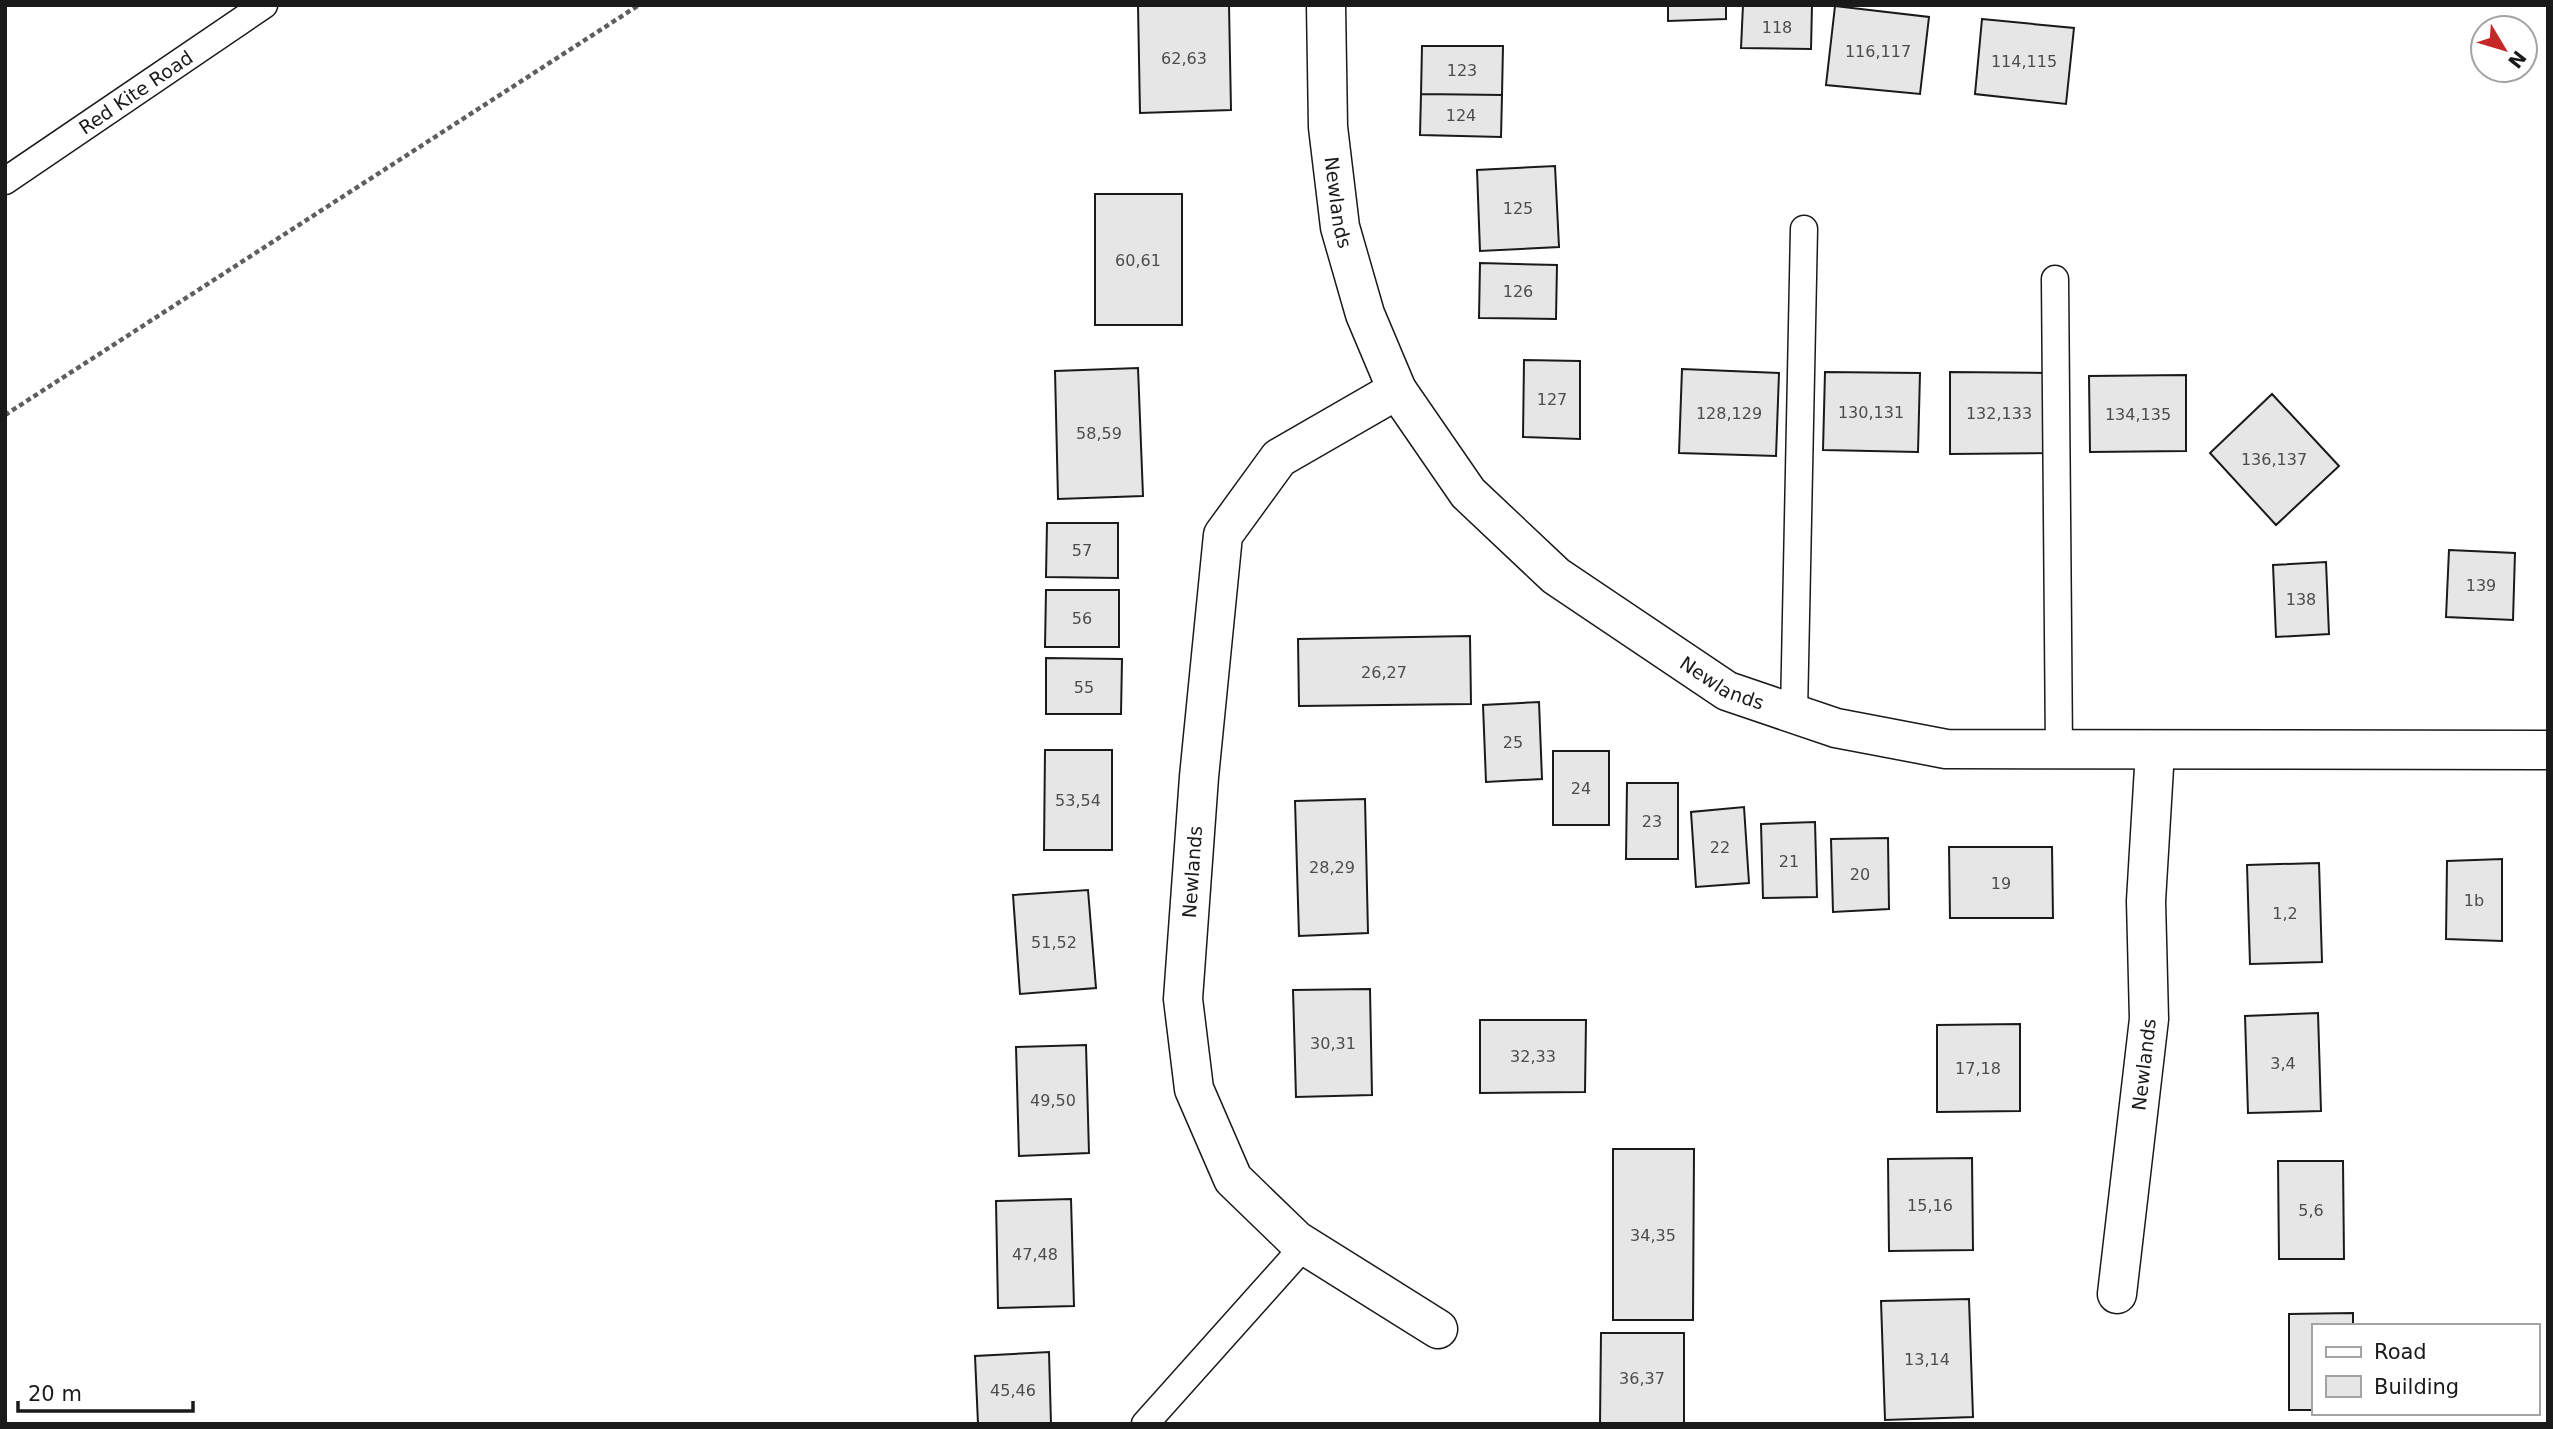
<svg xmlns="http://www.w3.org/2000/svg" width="2553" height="1429" viewBox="0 0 2553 1429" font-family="'DejaVu Sans',sans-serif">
<rect width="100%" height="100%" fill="#fff"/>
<path fill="#e6e6e6" stroke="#1a1a1a" stroke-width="2" d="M 1138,5 L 1229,5 L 1231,110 L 1140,113 Z
M 1668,5 L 1726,5 L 1726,19 L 1668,21 Z
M 1743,5 L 1812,5 L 1811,49 L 1741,48 Z
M 1835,6 L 1929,17 L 1920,94 L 1826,85 Z
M 1982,19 L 2074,28 L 2066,104 L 1975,94 Z
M 1422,46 L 1503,46 L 1502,95 L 1421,94 Z
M 1421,94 L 1502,95 L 1501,137 L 1420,135 Z
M 1555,166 L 1559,247 L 1480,251 L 1477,170 Z
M 1095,194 L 1182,194 L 1182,325 L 1095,325 Z
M 1480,263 L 1557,265 L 1556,319 L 1479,318 Z
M 1524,360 L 1580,361 L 1580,439 L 1523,437 Z
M 1138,368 L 1143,496 L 1058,499 L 1055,371 Z
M 1682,369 L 1779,373 L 1776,456 L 1679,453 Z
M 1825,372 L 1920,373 L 1918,452 L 1823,450 Z
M 1950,372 L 2048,373 L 2047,453 L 1950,454 Z
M 2186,375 L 2186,451 L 2090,452 L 2089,376 Z
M 2272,394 L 2339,466 L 2276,525 L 2210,453 Z
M 1047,523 L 1118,523 L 1118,578 L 1046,577 Z
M 2449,550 L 2515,553 L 2513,620 L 2446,617 Z
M 2326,562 L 2329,634 L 2276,637 L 2273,565 Z
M 1046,590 L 1119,590 L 1119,647 L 1045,647 Z
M 1470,636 L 1471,704 L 1299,706 L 1298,639 Z
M 1046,658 L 1122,659 L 1121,714 L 1046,714 Z
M 1539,702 L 1542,779 L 1486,782 L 1483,705 Z
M 1045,750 L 1112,750 L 1112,850 L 1044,850 Z
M 1553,751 L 1609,751 L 1609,825 L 1553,825 Z
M 1627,783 L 1678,783 L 1678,859 L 1626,859 Z
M 1365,799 L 1368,933 L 1299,936 L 1295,801 Z
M 1744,807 L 1749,883 L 1696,887 L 1691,812 Z
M 1815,822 L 1817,897 L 1763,898 L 1761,824 Z
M 1888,838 L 1889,909 L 1833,912 L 1831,839 Z
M 1949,847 L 2052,847 L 2053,918 L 1950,918 Z
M 2502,859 L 2502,941 L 2446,939 L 2447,861 Z
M 2319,863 L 2322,962 L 2250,964 L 2247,865 Z
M 1088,890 L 1096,988 L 1020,994 L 1013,895 Z
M 1370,989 L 1372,1095 L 1296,1097 L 1293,990 Z
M 2318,1013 L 2321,1111 L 2248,1113 L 2245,1016 Z
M 1480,1020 L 1586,1020 L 1585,1092 L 1480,1093 Z
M 2020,1024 L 2020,1111 L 1937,1112 L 1937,1025 Z
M 1086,1045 L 1089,1153 L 1019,1156 L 1016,1047 Z
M 1613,1149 L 1694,1149 L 1693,1320 L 1613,1320 Z
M 1972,1158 L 1973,1250 L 1889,1251 L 1888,1159 Z
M 2278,1161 L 2343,1161 L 2344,1259 L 2279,1259 Z
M 1071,1199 L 1074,1306 L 998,1308 L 996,1201 Z
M 1969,1299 L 1973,1417 L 1885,1420 L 1881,1301 Z
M 2353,1313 L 2353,1326 L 2313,1326 L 2313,1410 L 2289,1410 L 2289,1314 Z
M 1601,1333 L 1684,1333 L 1684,1424 L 1600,1424 Z
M 1049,1352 L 1051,1424 L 978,1424 L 975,1356 Z"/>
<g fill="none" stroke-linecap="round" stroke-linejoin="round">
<g stroke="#1a1a1a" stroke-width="29">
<g id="lane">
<path id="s1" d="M 5,181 L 264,5"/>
<path d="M 2055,279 L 2059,750"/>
<path d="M 1794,713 L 1804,229"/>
<path d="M 1145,1424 L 1305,1245"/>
</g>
</g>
<g stroke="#1a1a1a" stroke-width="41">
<g id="street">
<path id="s2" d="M 1326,5 L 1328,127 L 1340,227 L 1365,314 L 1397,390 L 1468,493 L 1556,576 L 1727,691 L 1836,728 L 1946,749 L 2548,750"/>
<path d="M 1397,390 L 1279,458 L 1223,535 L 1199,777 L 1183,999 L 1194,1089 L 1233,1179 L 1296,1240 L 1438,1329"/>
<path id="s3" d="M 2117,1294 L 2149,1019 L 2146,901 L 2155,751"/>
</g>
</g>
<path stroke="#5f5f5f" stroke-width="4.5" stroke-dasharray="5 3.5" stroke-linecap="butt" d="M 5,415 L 639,5"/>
<use href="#lane" stroke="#fff" stroke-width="26"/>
<use href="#street" stroke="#fff" stroke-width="38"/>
</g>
<g text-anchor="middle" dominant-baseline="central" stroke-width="5" stroke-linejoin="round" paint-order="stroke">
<g font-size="16" fill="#4d4d4d">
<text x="1777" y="27">118</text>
<text x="1878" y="51">116,117</text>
<text x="1184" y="58">62,63</text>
<text x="2024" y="61">114,115</text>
<text x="1462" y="70">123</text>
<text x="1461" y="115">124</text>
<text x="1518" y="208">125</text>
<text x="1138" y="260">60,61</text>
<text x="1518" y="291">126</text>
<text x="1552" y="399">127</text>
<text x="1871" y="412">130,131</text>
<text x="1729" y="413">128,129</text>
<text x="1999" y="413">132,133</text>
<text x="2138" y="414">134,135</text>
<text x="1099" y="433">58,59</text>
<text x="2274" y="459">136,137</text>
<text x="1082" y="550">57</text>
<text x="2481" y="585">139</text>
<text x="2301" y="599">138</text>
<text x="1082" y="618">56</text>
<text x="1384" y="672">26,27</text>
<text x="1084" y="687">55</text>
<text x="1513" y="742">25</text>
<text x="1581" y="788">24</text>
<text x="1078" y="800">53,54</text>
<text x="1652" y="821">23</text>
<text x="1720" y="847">22</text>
<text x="1789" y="861">21</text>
<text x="1332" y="867">28,29</text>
<text x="1860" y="874">20</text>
<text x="2001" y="883">19</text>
<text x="2474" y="900">1b</text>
<text x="2285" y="913">1,2</text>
<text x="1054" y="942">51,52</text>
<text x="1333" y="1043">30,31</text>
<text x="1533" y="1056">32,33</text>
<text x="2283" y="1063">3,4</text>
<text x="1978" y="1068">17,18</text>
<text x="1053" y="1100">49,50</text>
<text x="1930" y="1205">15,16</text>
<text x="2311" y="1210">5,6</text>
<text x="1653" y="1235">34,35</text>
<text x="1035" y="1254">47,48</text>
<text x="1927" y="1359">13,14</text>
<text x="1642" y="1378">36,37</text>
<text x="1013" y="1390">45,46</text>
</g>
<g font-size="19" fill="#1a1a1a" stroke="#fff">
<text stroke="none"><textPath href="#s1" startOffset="158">Red Kite Road</textPath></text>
<text stroke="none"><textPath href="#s2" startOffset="198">Newlands</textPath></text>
<text stroke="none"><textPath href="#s2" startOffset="840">Newlands</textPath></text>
<text transform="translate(1192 872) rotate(-86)">Newlands</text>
<text stroke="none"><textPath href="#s3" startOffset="231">Newlands</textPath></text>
</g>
</g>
<rect width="2553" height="1429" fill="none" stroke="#1a1a1a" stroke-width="14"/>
<rect x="2312" y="1324" width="228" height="91" fill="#ffffff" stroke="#a3a3a3" stroke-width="2"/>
<rect x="2326" y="1347" width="35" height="10" fill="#ffffff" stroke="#a3a3a3" stroke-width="2"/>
<text x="2374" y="1359" font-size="21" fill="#1a1a1a">Road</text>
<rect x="2326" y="1376" width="35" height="21" fill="#e6e6e6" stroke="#a3a3a3" stroke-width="2"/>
<text x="2374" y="1394" font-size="21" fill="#1a1a1a">Building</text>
<g transform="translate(2504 49) rotate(128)"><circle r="33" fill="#ffffff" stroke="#a3a3a3" stroke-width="2"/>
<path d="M0-5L12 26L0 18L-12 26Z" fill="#c62828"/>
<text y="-10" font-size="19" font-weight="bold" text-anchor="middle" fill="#1a1a1a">N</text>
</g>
<path d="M18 1401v10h175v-10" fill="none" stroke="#1a1a1a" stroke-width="3.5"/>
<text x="28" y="1401" font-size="21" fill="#1a1a1a" stroke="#ffffff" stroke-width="5" paint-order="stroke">20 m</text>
</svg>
